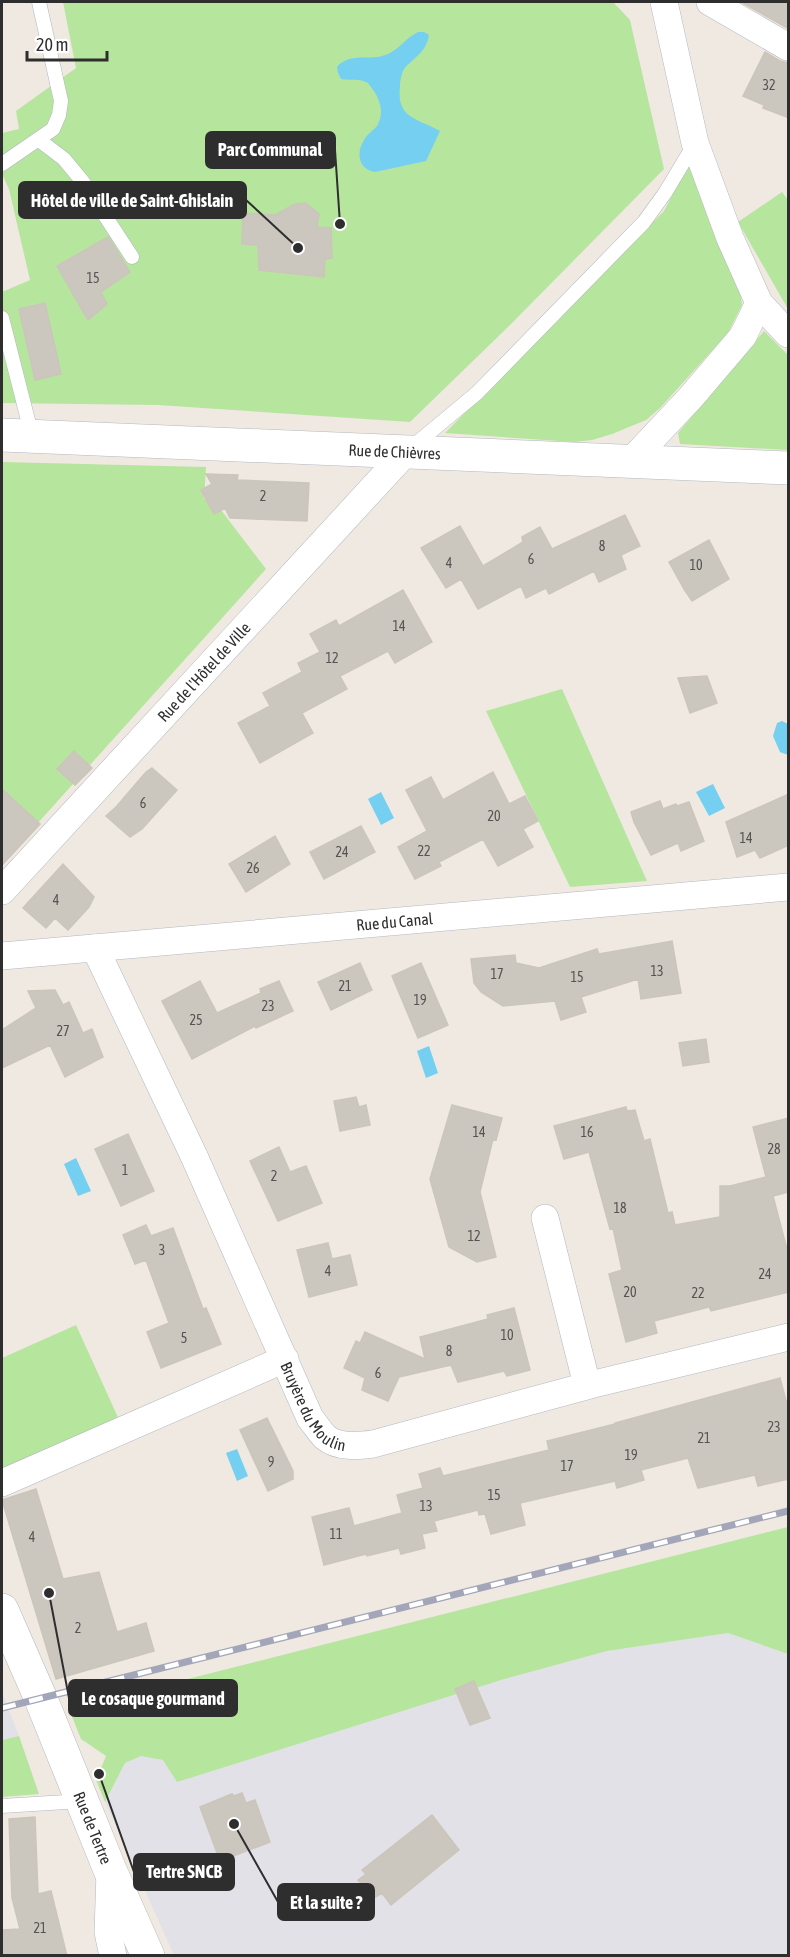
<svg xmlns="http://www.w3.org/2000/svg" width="790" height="1957" viewBox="0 0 790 1957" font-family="'Asap Condensed',sans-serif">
<rect width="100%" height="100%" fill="#efe9e1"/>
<path fill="#e3e1e8" d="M 728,1633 L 788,1654 L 788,1955 L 174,1955 L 105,1802 L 125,1763 L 141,1755 L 163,1760 L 501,1680 L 607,1651 Z
M 2,1692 L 19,1736 L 2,1740 Z"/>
<path fill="#b6e59e" d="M 63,2 L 613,2 L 630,20 L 664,169 L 510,325 L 410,422 L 158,405 L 2,403 L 2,292 L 30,280 L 9,189 L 2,174 L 2,133 L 19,129 L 16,111 L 76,68 Z
M 689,163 L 740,287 L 742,305 L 728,333 L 660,408 L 646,420 L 612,434 L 592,440 L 574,442 L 445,433 L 664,211 Z
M 782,192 L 788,200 L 788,309 L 738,222 Z
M 764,331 L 788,355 L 788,450 L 680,444 L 678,433 Z
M 2,462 L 206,467 L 204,499 L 222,500 L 221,510 L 266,569 L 2,863 Z
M 562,689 L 638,861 L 647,881 L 570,887 L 486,711 Z
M 76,1325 L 121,1424 L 2,1475 L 2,1358 Z
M 788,1527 L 788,1654 L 728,1633 L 607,1651 L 501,1680 L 177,1782 L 163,1760 L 141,1756 L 125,1763 L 105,1802 L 96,1780 L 106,1756 L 81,1739 L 69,1709 Z
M 19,1736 L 39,1794 L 2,1797 L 2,1740 Z"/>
<path fill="#75cff0" d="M 418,32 L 424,32 L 429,35 C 426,53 414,57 404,69 C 401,74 400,82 400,87 C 396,119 419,119 440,131 L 426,161 L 375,172 C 358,169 356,153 364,140 C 367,134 373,131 377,126 C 384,114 381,102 374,91 C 373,90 369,84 368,83 C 361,78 349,81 341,79 L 338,73 L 337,67 C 348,53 367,60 382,56 C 397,53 405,38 418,32 Z
M 782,721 L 788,724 L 788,755 L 780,752 L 773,736 L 777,723 Z
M 713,784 L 725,808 L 709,816 L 696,792 Z
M 381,792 L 394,818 L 381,825 L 368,799 Z
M 429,1046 L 438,1073 L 426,1078 L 417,1051 Z
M 76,1158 L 91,1191 L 78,1196 L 64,1164 Z
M 237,1449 L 248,1476 L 237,1481 L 226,1453 Z"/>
<path fill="#cbc7bf" stroke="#cbc5ba" stroke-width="1.5" d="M 741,2 L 789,2 L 789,29 Z
M 765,52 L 780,61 L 789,63 L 789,118 L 763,108 L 764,105 L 743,96 Z
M 306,203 L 319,214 L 317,227 L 331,228 L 332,258 L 325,259 L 324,277 L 259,270 L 258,245 L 242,244 L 243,213 L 275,215 L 295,204 Z
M 108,237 L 130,272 L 101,292 L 107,304 L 88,320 L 57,266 Z
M 45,303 L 61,374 L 35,380 L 19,309 Z
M 206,474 L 238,475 L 237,480 L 309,483 L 307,521 L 230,518 L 225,508 L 214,514 L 201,490 L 212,484 Z
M 625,515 L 640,546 L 621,555 L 626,569 L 599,582 L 594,571 L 549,594 L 546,588 L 526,598 L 521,586 L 478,609 L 461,579 L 446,588 L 421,548 L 460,526 L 483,566 L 523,542 L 522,537 L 540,527 L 552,549 Z
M 709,540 L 729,579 L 692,601 L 684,589 L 669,562 Z
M 403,590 L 432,642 L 395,663 L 388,651 L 340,676 L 347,689 L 302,713 L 313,733 L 260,763 L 238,723 L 270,706 L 263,693 L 302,672 L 298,663 L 320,652 L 310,634 L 336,620 L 339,626 Z
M 707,676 L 717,703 L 690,713 L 678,678 Z
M 74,751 L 92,768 L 75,785 L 57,769 Z
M 152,768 L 177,790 L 142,829 L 130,837 L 106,816 L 116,807 L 146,772 Z
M 493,772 L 509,804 L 525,796 L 538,821 L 523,829 L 533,847 L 498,866 L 483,839 L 439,862 L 441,866 L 415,879 L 398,847 L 427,831 L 406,790 L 431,777 L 443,800 Z
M 2,789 L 40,824 L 2,865 Z
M 789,794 L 789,845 L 760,858 L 755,850 L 737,857 L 726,822 Z
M 660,801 L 663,809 L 676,804 L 677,806 L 689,802 L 704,841 L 681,851 L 678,843 L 651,855 L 634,822 L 631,812 Z
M 361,826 L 375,852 L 324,879 L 310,852 Z
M 275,836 L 290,864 L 246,892 L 229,864 Z
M 63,864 L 94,897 L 89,907 L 68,930 L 55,918 L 46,928 L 23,908 Z
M 672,941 L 681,993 L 641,999 L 638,979 L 581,997 L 586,1012 L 561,1020 L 555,1001 L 503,1006 L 481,992 L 474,983 L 471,959 L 515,955 L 516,963 L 539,968 L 597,949 L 599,954 Z
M 360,963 L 372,990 L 331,1010 L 318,982 Z
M 421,963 L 448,1025 L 418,1038 L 392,976 Z
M 200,981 L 217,1013 L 261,993 L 260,989 L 279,981 L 293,1011 L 256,1028 L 255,1026 L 192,1059 L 162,1001 Z
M 55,990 L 63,1005 L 69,1002 L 83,1033 L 92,1029 L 103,1057 L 65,1077 L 50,1045 L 2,1068 L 2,1030 L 36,1008 L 28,991 Z
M 706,1039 L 709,1062 L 683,1066 L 679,1043 Z
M 356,1097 L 359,1107 L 366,1105 L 370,1125 L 340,1131 L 334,1101 Z
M 452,1105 L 502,1118 L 496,1140 L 493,1139 L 480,1192 L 496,1257 L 477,1262 L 449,1247 L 430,1179 Z
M 626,1107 L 627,1111 L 635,1110 L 644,1141 L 650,1139 L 668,1213 L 672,1212 L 675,1225 L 720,1217 L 720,1186 L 730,1186 L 766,1177 L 753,1127 L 789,1118 L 789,1192 L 773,1196 L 789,1257 L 789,1292 L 711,1311 L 709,1307 L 654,1321 L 657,1333 L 626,1342 L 609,1274 L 622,1270 L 613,1228 L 610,1229 L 589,1152 L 564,1159 L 554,1126 Z
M 128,1134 L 154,1191 L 121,1206 L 95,1149 Z
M 279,1147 L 290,1172 L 306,1166 L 322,1203 L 278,1221 L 250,1161 Z
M 146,1225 L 151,1236 L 173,1228 L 203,1309 L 206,1308 L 221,1344 L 161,1368 L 147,1332 L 169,1323 L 146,1260 L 135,1264 L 123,1235 Z
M 328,1243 L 332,1259 L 350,1255 L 357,1285 L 309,1297 L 297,1250 Z
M 514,1308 L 530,1370 L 507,1376 L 504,1371 L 458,1382 L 451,1365 L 399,1377 L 388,1401 L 362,1390 L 365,1378 L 344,1368 L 356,1341 L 360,1343 L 365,1332 L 425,1359 L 420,1337 L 488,1319 L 487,1315 Z
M 780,1378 L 789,1412 L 789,1479 L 758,1486 L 755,1475 L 698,1488 L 688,1458 L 641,1470 L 644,1480 L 617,1488 L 615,1481 L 520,1503 L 525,1525 L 491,1534 L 485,1514 L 479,1515 L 478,1510 L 434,1521 L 437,1531 L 422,1534 L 425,1548 L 401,1554 L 399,1548 L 367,1556 L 366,1554 L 324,1565 L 312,1517 L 349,1508 L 354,1526 L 402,1513 L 397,1495 L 423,1488 L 419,1474 L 440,1468 L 443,1476 L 549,1450 L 547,1441 L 615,1424 L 615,1423 Z
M 267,1418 L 293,1471 L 293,1479 L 268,1491 L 240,1430 Z
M 36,1489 L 63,1579 L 99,1572 L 117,1632 L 146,1623 L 154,1651 L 56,1679 L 2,1500 Z
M 474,1681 L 490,1718 L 470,1725 L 455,1689 Z
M 242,1793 L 246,1803 L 255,1800 L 270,1842 L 220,1861 L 200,1807 L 232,1794 L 234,1796 Z
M 432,1815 L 459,1850 L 391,1905 L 382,1893 L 374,1898 L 358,1880 L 366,1874 L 362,1870 Z
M 35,1817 L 38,1894 L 51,1891 L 67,1956 L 2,1956 L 2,1930 L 20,1929 L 12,1898 L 9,1819 Z"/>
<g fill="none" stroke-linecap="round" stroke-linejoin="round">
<g stroke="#b4b7c1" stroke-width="15">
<path id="service" d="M 39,140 L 64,159 L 83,182 L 132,257
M 2,164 L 53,129 L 59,115 L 61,101 L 39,2
M 2,318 L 32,436
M 412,447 L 477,393 L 644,222 L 665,193 L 695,143
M 2,1806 L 82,1801"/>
</g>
<g stroke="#b4b7c1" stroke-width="28">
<g id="minor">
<path d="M 710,2 L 788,47"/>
<path d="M 759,303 L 788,334"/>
<path d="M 631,461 L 692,396 L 743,336 L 759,303 L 730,238 L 695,143 L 664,2"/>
<path id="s1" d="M 2,891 L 407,451"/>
<path id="s2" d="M 95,948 L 194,1156 L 310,1418 C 315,1424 320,1432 325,1437 C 338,1448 358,1446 373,1444 L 594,1384 L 788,1337"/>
<path id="s3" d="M 2,956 L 788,887"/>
<path d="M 545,1218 L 587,1385"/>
<path d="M 2,1483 L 285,1359"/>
<path d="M 110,1872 L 108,1932 L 113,1956"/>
</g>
</g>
<g stroke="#b4b7c1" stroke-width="34">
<g id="tertiary">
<path id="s4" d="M 2,1610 L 41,1699 L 110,1870 L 148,1956"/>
</g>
</g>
<g stroke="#b4b7c1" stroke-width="34">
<g id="secondary">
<path id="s5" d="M 2,435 L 788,468"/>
</g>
</g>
<use href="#service" stroke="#fff" stroke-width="14"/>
<use href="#minor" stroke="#fff" stroke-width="27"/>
<use href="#tertiary" stroke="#fff" stroke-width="33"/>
<use href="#secondary" stroke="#fff" stroke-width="33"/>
<g stroke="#a3a6b8" stroke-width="7">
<path id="rail" d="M 2,1708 L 788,1511"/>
</g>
<use href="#rail" stroke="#fff" stroke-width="4.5" stroke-dasharray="14" stroke-linecap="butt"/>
</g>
<g text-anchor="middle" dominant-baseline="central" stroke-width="4.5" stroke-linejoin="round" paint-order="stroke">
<g font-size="14" fill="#555452">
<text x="769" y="85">32</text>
<text x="93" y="278">15</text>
<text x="263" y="496">2</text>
<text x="602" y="546">8</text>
<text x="531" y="559">6</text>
<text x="449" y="563">4</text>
<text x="696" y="565">10</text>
<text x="399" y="626">14</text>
<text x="332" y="658">12</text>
<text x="143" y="803">6</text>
<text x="494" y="816">20</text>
<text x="746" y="838">14</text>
<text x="424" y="851">22</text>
<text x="342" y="852">24</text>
<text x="253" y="868">26</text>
<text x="56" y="900">4</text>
<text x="657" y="971">13</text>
<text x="497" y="974">17</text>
<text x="577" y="977">15</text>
<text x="345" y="986">21</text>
<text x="420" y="1000">19</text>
<text x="268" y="1006">23</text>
<text x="196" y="1020">25</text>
<text x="63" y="1031">27</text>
<text x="479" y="1132">14</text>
<text x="587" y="1132">16</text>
<text x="774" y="1149">28</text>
<text x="125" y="1170">1</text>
<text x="274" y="1176">2</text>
<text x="620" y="1208">18</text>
<text x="474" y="1236">12</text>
<text x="162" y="1250">3</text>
<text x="328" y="1271">4</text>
<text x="765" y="1274">24</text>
<text x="630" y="1292">20</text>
<text x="698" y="1293">22</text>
<text x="507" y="1335">10</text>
<text x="184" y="1338">5</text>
<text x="449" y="1351">8</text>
<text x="378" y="1373">6</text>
<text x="774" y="1427">23</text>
<text x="704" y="1438">21</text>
<text x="631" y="1455">19</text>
<text x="271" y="1462">9</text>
<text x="567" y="1466">17</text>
<text x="494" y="1495">15</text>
<text x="426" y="1506">13</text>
<text x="336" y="1534">11</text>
<text x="32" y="1537">4</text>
<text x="78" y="1628">2</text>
<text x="40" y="1928">21</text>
</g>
<g font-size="16" fill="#2e2e2e" stroke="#fff">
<text stroke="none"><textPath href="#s5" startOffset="393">Rue de Chièvres</textPath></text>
<text stroke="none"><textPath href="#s1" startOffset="298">Rue de l'Hôtel de Ville</textPath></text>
<text stroke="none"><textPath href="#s3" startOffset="394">Rue du Canal</textPath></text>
<text stroke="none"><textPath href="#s2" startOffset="510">Bruyère du Moulin</textPath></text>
<text stroke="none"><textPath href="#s4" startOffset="236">Rue de Tertre</textPath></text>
</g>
</g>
<path fill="none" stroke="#2e2e2e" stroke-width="2" d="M340 224L335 150M298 248L246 200M49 1593L69 1698M99 1774L134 1872M234 1824L278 1902"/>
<g fill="#2e2e2e" stroke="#fff" stroke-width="2">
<circle cx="340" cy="224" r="6"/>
<circle cx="298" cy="248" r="6"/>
<circle cx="49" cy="1593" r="6"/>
<circle cx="99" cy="1774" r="6"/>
<circle cx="234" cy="1824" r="6"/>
</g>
<g fill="#2e2e2e" stroke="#2e2e2e" stroke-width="2">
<rect x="206" y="132" width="129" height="36" rx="6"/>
<rect x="19" y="182" width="227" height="36" rx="6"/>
<rect x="69" y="1680" width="168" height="36" rx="6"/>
<rect x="134" y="1854" width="100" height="36" rx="6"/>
<rect x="278" y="1884" width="96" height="36" rx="6"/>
</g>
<g font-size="18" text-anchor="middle" font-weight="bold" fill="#fff">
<text x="270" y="156">Parc Communal</text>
<text x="132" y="207">Hôtel de ville de Saint-Ghislain</text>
<text x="153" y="1705">Le cosaque gourmand</text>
<text x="184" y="1878">Tertre SNCB</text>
<text x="326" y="1909">Et la suite ?</text>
</g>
<rect width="790" height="1957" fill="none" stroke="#2e2e2e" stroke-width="6"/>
<path d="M27 51v9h80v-9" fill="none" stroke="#2e2e2e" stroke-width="3"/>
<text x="36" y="51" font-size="18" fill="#2e2e2e" stroke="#ffffff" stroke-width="4.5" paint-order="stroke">20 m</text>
</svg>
